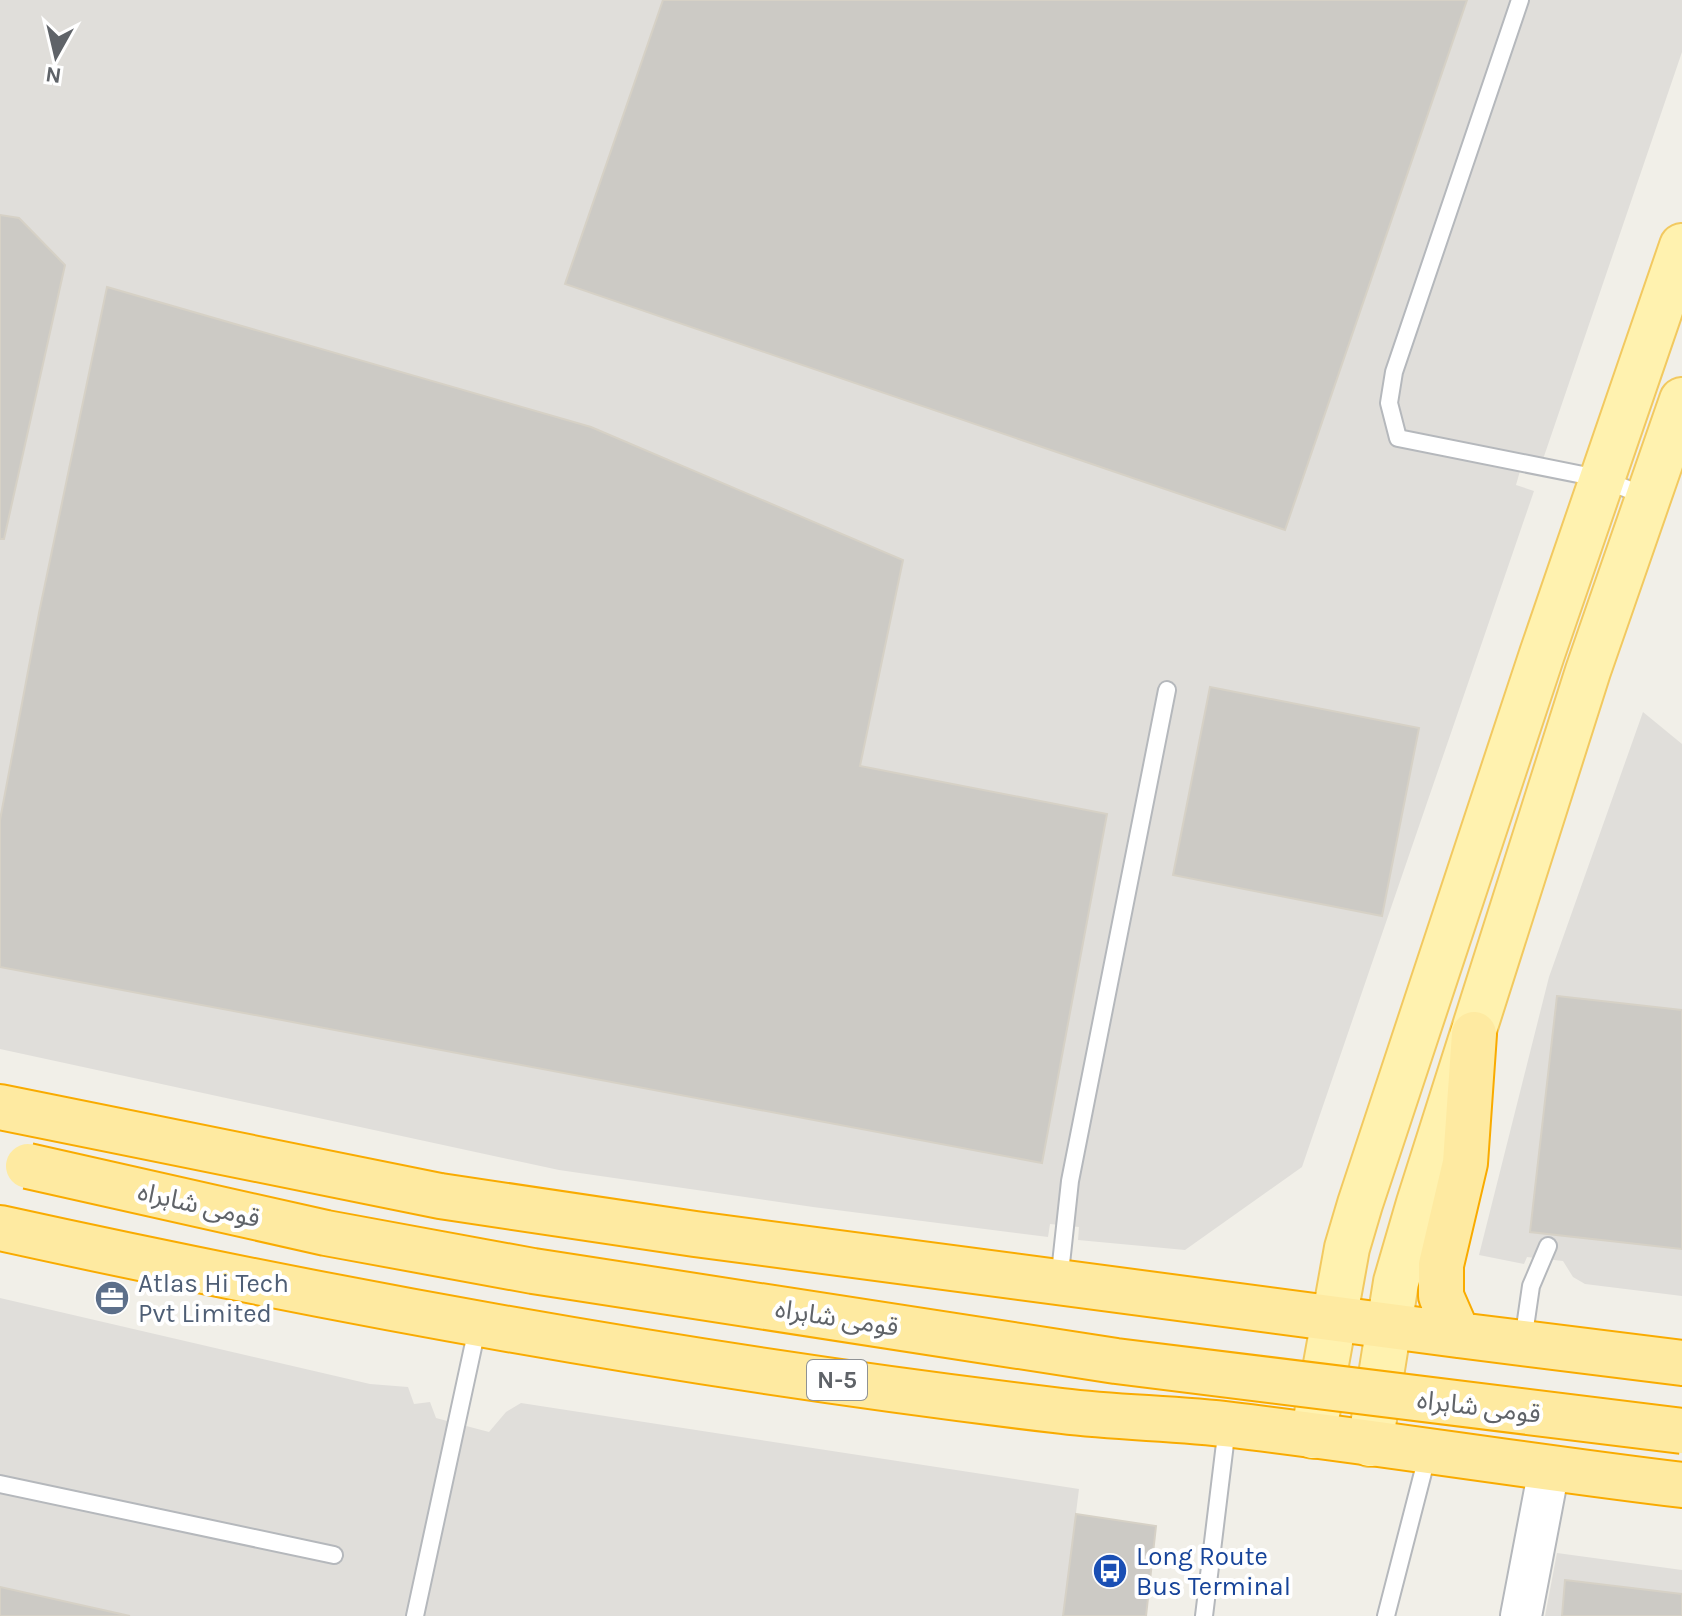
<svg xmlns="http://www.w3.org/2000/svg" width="1682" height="1616" viewBox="0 0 1682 1616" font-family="Karla,'Noto Sans Arabic',sans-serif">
<rect width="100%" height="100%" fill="#f1efe8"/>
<path fill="#e0deda" d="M 0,0 L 1682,0 L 1682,52 L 1539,471 L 1522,464 L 1516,485 L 1534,491 L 1302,1167 L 1185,1250 L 1078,1240 L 1079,1227 L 1050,1224 L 1048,1237 L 813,1207 L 559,1170 L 0,1049 Z
M 1643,712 L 1682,744 L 1682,1296 L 1585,1284 L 1573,1277 L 1563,1261 L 1527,1257 L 1524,1264 L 1479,1255 L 1549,977 Z
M 0,1298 L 370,1384 L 408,1387 L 414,1404 L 430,1402 L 436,1418 L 489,1432 L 506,1412 L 521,1403 L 1079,1489 L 1063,1616 L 0,1616 Z
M 1557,1553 L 1682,1570 L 1682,1616 L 1545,1616 Z"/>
<path fill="#cccac5" stroke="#d6d1c6" stroke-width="2" d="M 663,0 L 1467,0 L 1285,530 L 565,284 Z
M 0,215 L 19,218 L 65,265 L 4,539 L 0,539 Z
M 107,287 L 591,427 L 903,560 L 860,766 L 1107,814 L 1042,1163 L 0,967 L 0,820 L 39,613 Z
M 1210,687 L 1419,728 L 1382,916 L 1173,875 Z
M 1557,996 L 1682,1010 L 1682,1249 L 1530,1232 Z
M 1076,1514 L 1156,1526 L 1146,1616 L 1063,1616 Z
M 1565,1580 L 1682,1594 L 1682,1616 L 1562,1616 Z
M 0,1587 L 130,1616 L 0,1616 Z"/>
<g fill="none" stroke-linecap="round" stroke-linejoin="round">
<g stroke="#b5b8bc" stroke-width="20">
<path id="service" d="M 1520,0 L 1394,372 L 1389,403 L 1398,438 L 1603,479 L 1647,497
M 1059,1282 L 1070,1181 L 1167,690
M 1523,1341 L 1531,1286 L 1548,1246
M 0,1484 L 334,1555
M 415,1616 L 478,1324
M 1204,1616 L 1227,1427
M 1386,1616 L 1428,1453"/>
</g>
<g stroke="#b5b8bc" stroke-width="44">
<path id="tertiary" d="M 1521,1616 L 1549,1469"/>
</g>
<g stroke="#f2c960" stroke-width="48">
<path id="primary" d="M 1313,1436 L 1347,1248 L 1360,1204 L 1542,654 L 1682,246
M 1370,1444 L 1396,1282 L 1419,1203 L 1588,671 L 1682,400"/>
</g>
<g stroke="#f9ab00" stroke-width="48">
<path id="trunk" d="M 1474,1034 L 1465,1163 L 1441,1265 L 1441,1296 L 1458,1335 L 1682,1363
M 0,1107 L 440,1196 L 695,1234 L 1458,1335
M 0,1228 C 350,1305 706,1369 1062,1411 C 1119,1418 1176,1418 1233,1425 C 1383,1443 1532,1467 1682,1485"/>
</g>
<use href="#service" stroke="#fff" stroke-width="16"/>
<use href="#tertiary" stroke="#fff" stroke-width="40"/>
<use href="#primary" stroke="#fff2af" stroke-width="44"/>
<use href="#trunk" stroke="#feeaa1" stroke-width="44"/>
<g stroke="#f9ab00" stroke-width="48" stroke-linecap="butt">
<path id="trunk-bridge" d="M 28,1166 L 326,1233 L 533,1271 L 1116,1361 L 1682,1431"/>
</g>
<use href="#trunk-bridge" stroke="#feeaa1" stroke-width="44"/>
</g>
<defs>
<g id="office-disc" transform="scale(1.8)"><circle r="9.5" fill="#5c6f8a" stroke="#fff"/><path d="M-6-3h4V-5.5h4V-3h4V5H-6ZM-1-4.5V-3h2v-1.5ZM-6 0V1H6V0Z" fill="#fff"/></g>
<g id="bus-disc" transform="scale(1.8)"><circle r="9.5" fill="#1a4fb4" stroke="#fff"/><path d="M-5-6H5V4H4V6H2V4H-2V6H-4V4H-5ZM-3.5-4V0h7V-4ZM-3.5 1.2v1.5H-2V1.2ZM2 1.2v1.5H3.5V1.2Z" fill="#fff"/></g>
</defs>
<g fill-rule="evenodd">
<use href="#office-disc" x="112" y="1298"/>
<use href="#bus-disc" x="1110" y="1571"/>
</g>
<g text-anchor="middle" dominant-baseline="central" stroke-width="8" stroke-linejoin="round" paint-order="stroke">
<rect fill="#fff" stroke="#8f9295" stroke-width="2" x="807" y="1360" width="60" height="40" rx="6"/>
<g font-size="24" font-weight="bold" fill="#5f6368">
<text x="837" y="1380">N-5</text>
</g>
<g font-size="26" fill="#5f6368" stroke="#fff">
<text transform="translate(199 1205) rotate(13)">قومی شاہراہ</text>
<text transform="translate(837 1318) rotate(9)">قومی شاہراہ</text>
<text transform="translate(1479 1407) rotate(7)">قومی شاہراہ</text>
</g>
<g font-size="26" fill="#4e5e75" stroke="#fff" text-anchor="start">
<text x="138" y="1283">Atlas Hi Tech<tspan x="138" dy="30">Pvt Limited</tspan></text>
</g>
<g font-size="26" fill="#164399" stroke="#fff" text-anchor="start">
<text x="1136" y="1556">Long Route<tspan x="1136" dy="30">Bus Terminal</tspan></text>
</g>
</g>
<g transform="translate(56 56) rotate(188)" stroke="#ffffff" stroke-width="6" paint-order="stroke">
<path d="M0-6L14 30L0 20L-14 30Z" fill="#5f6368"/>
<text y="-12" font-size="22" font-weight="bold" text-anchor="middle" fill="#5f6368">N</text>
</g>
</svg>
